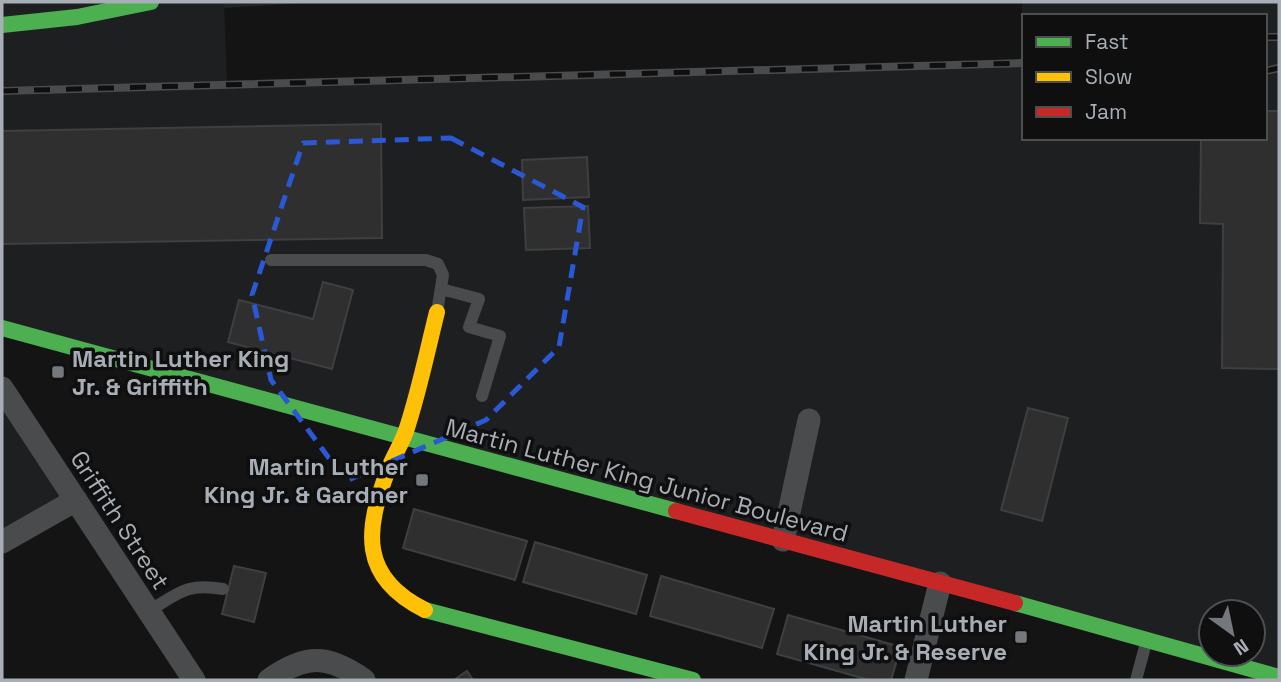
<svg xmlns="http://www.w3.org/2000/svg" width="1281" height="682" viewBox="0 0 1281 682" font-family="'Space Grotesk',sans-serif">
<rect width="100%" height="100%" fill="#141415"/>
<path fill="#1e1f20" fill-rule="evenodd" d="M 2,2 L 224,2 L 227,85 L 1022,63 L 1022,2 L 1279,2 L 1279,677 L 2,328 ZM 1024,16 L 1265,16 L 1265,138 L 1024,138 ZM 1211,612 L 1253,612 L 1253,654 L 1211,654 Z
M 2,388 L 76,500 L 2,542 Z"/>
<path fill="#1f251f" d="M 224,2 L 322,2 L 224,8 Z"/>
<path fill="#2f2f30" stroke="#3d3f41" stroke-width="2" d="M 1265,111 L 1279,111 L 1279,369 L 1222,368 L 1223,224 L 1200,223 L 1201,138 L 1265,138 Z
M 381,124 L 382,238 L 2,244 L 2,131 Z
M 587,157 L 589,197 L 523,200 L 522,160 Z
M 588,206 L 590,248 L 526,250 L 524,208 Z
M 323,282 L 353,290 L 332,369 L 228,342 L 239,300 L 313,319 Z
M 1028,408 L 1068,418 L 1042,521 L 1001,510 Z
M 414,509 L 527,541 L 515,580 L 403,548 Z
M 535,542 L 647,575 L 636,614 L 523,582 Z
M 234,566 L 266,573 L 254,622 L 222,614 Z
M 661,576 L 774,609 L 762,648 L 650,616 Z
M 788,615 L 901,647 L 891,680 L 869,680 L 777,654 Z
M 467,671 L 473,680 L 454,680 Z"/>
<g fill="none" stroke-linecap="round" stroke-linejoin="round">
<path stroke="#494b4d" stroke-width="12" d="M 271,260 L 426,260 L 438,264 L 443,275 L 437,312
M 441,289 L 479,299 L 469,327 L 500,336 L 482,396
M 149,611 C 179,593 185,583 223,589
M 1136,680 L 1146,643"/>
<path stroke="#494b4d" stroke-width="23" d="M 2,388 L 194,680
M 783,540 L 809,420
M 2,542 L 76,500
M 269,680 C 305,654 328,654 364,680
M 916,680 L 940,583"/>
<path stroke="#4caf50" stroke-width="16" d="M 2,25 L 77,17 L 151,2
M 2,328 L 676,511
M 1015,603 L 1279,677
M 425,610 L 693,680"/>
<path stroke="#ffc107" stroke-width="16" d="M 425,610 C 359,577 365,530 388,470 C 393,457 401,445 406,431 C 419,392 427,352 437,312"/>
<path stroke="#c62828" stroke-width="16" d="M 676,511 L 1015,603"/>
<g stroke="#4a4b4d" stroke-width="8">
<path id="rail" d="M 1265,37 L 1279,37
M 1265,71 L 1279,68
M 2,91 L 1024,63"/>
</g>
<use href="#rail" stroke="#0f0f10" stroke-width="5" stroke-dasharray="16" stroke-linecap="butt"/>
</g>
<path fill="none" stroke="#2b58d4" stroke-width="5" stroke-dasharray="14 9" stroke-linejoin="round" d="M 451,138 L 583,207 L 559,347 L 486,420 L 346,481 L 271,380 L 252,295 L 303,143 Z"/>
<g fill="#74787d" stroke="#0f0f10" stroke-width="2.5">
<rect x="51" y="365" width="14" height="14" rx="3.5"/>
<rect x="415" y="473" width="14" height="14" rx="3.5"/>
<rect x="1014" y="630" width="14" height="14" rx="3.5"/>
</g>
<g text-anchor="middle" dominant-baseline="central" stroke-width="7" stroke-linejoin="round" paint-order="stroke">
<g font-size="24" font-weight="bold" fill="#a7aeb5" stroke="#0f0f10" text-anchor="end">
<text x="72" y="358" text-anchor="start">Martin Luther King<tspan x="72" dy="28">Jr. &amp; Griffith</tspan></text>
<text x="408" y="466">Martin Luther<tspan x="408" dy="28">King Jr. &amp; Gardner</tspan></text>
<text x="1007" y="623">Martin Luther<tspan x="1007" dy="28">King Jr. &amp; Reserve</tspan></text>
</g>
<g font-size="24" fill="#a7aeb5" stroke="#0f0f10">
<text transform="translate(647 480) rotate(15)">Martin Luther King Junior Boulevard</text>
<text transform="translate(120 520) rotate(57)">Griffith Street</text>
</g>
</g>
<rect width="1281" height="682" fill="none" stroke="#a7aeb5" stroke-width="7"/>
<rect x="1022" y="14" width="245" height="126" fill="#0f0f10" stroke="#4c4f52" stroke-width="2"/>
<rect x="1036" y="37" width="35" height="10" fill="#4caf50" stroke="#4c4f52" stroke-width="2"/>
<text x="1085" y="49" font-size="21" fill="#a7aeb5">Fast</text>
<rect x="1036" y="72" width="35" height="10" fill="#ffc107" stroke="#4c4f52" stroke-width="2"/>
<text x="1085" y="84" font-size="21" fill="#a7aeb5">Slow</text>
<rect x="1036" y="107" width="35" height="10" fill="#c62828" stroke="#4c4f52" stroke-width="2"/>
<text x="1085" y="119" font-size="21" fill="#a7aeb5">Jam</text>
<g transform="translate(1232 633) rotate(147)"><circle r="33" fill="#0f0f10" stroke="#4c4f52" stroke-width="2"/>
<path d="M0-5L12 26L0 18L-12 26Z" fill="#74787d"/>
<text y="-10" font-size="19" font-weight="bold" text-anchor="middle" fill="#a7aeb5">N</text>
</g>
</svg>
